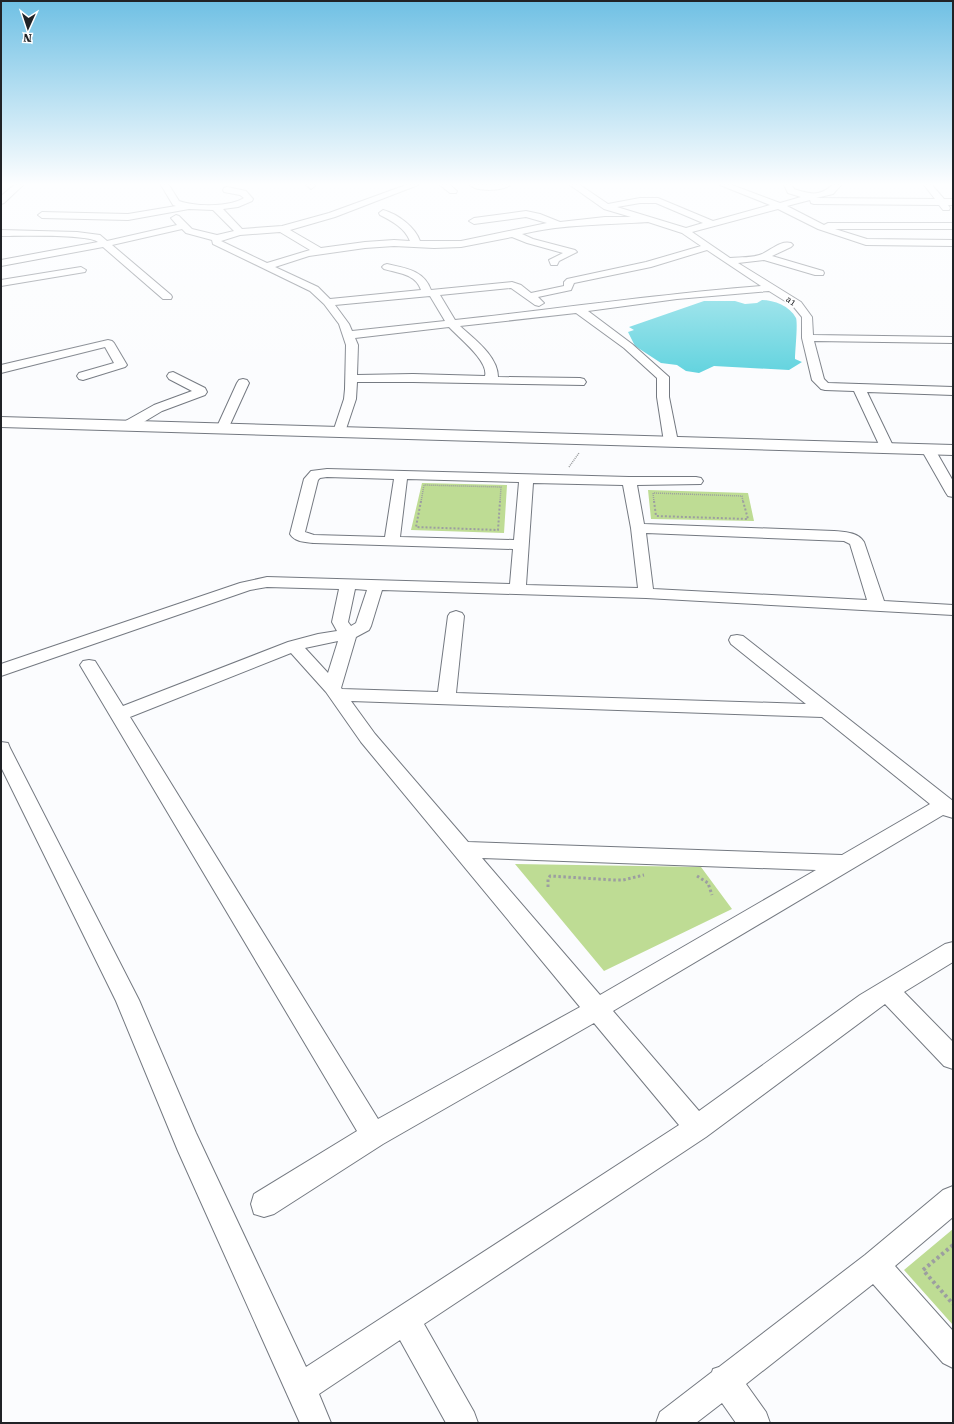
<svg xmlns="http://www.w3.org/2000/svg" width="954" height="1424" viewBox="0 0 954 1424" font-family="'Roboto Serif',serif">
<rect width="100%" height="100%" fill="#fbfcfe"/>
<path fill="#bedc94" d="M 422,483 L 507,485 L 504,533 L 411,530 Z
M 648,490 L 748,493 L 754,521 L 651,519 Z
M 515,864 L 701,867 L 732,909 L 604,971 Z
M 953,1229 L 953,1325 L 904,1270 Z"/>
<path fill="#5ad1dd" d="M 762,300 C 774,300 790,306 796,318 C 798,324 795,351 795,359 L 802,362 L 789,370 L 714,366 L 699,373 L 686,371 L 677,365 L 661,363 L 635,346 L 628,332 L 634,330 L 629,327 L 704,301 L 735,301 L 745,304 L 757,303 Z"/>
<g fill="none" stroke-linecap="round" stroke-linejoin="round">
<g stroke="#747981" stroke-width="2">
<path id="minor" d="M 14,185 L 23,185 L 4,203 L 1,204 L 1,196 Z
M 161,185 L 169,185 L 179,201 C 196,207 229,207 244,198 L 240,195 L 224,192 L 223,190 L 224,188 L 227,187 L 246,191 L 253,199 L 252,201 L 238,207 L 223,209 L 242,229 L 282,226 L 329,213 L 406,185 L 418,185 L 335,217 L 290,230 L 321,248 L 365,242 L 394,240 L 410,241 C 405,228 392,221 380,215 L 379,213 L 383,210 C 398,214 415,227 420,241 L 461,241 L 547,223 L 526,217 L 474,224 L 469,221 L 474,218 L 526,211 L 540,214 L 560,222 L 605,217 L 631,217 L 604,209 L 570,185 L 580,185 L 608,204 L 640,198 L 658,198 L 713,221 L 770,205 L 720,185 L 732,185 L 780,203 L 801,197 L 788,193 L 784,185 L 792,185 L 794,189 C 809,194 820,197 832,185 L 841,185 L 833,194 L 816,198 L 935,199 L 924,185 L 932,185 L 944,199 L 953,199 L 953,205 L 948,205 L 950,208 L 949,210 L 943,210 L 939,205 L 814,204 L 811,203 L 810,200 L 787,206 L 824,225 L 828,223 L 953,223 L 953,229 L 835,229 L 867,239 L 953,240 L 953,246 L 866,245 L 818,229 L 778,209 L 692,232 L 730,258 C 740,257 753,258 762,254 C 771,250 781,240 791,243 L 793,245 L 791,247 L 772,256 L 823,271 L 824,273 L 823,275 L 815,275 L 764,260 L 738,263 L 801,302 L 812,317 L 813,335 L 953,337 L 953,343 L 814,341 L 824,379 L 828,383 L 953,387 L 953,395 L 867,392 L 894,448 L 892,451 L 882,451 L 854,391 L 825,390 L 821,389 L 812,380 L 802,338 L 802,317 L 793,306 L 769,291 L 677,299 L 588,311 L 632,344 L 669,377 L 669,397 L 678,442 L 676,445 L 666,445 L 664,442 L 657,397 L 657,378 L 624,348 L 576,313 L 460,326 C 474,339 498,356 498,377 L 580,378 L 584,379 L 586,382 L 584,385 L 413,382 L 357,382 L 356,399 L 344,435 L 334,435 L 333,432 L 344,399 L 345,389 L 346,345 L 339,324 L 324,304 L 310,291 L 213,244 L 212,240 L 186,233 L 182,229 L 112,245 L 171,295 L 172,297 L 171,299 L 163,299 L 103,247 L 1,266 L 1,260 L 98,242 C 89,234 17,236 1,236 L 1,230 L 77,232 L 100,235 L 107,241 L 177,225 L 171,218 L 176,215 L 179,216 L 192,229 L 217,235 L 234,231 L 213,210 L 189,209 L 128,220 L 42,218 L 38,215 L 42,212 L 128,214 L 176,206 L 173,205 ZM 640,203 L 656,203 L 703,223 L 686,228 L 617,207 ZM 648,222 L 682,233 L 701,246 L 646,262 L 567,279 L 564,282 L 564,286 L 531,293 L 521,285 L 512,282 L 431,290 C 424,270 405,268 387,264 L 384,265 L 382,267 L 384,269 C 398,273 416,274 421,290 L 330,299 L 318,287 L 275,267 L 309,256 L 365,248 L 394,246 L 434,248 L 461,247 L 512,237 L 527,243 L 563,253 L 549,260 L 551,265 L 557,265 L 559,261 L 577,252 L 575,250 L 533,239 L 522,234 C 563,224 606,225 648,222 ZM 280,232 L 310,250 L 267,263 L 221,241 L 240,235 ZM 707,250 L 761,286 C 658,294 557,309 455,320 L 440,295 L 511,288 L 535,305 L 539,306 L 544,303 L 538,297 L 571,290 L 574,283 L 651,267 ZM 430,296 L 445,321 L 352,331 L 349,324 L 335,305 ZM 449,327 C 459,338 489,361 485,376 L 413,374 L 357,375 L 358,345 L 355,338 Z
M 306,185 L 315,185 L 315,186 L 311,189 Z
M 440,185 L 450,185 L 457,191 L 456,193 L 450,193 Z
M 470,185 L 510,185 C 503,191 477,192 470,185 Z
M 81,267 L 86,270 L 85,272 L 1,286 L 1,280 Z
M 108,340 L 112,341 L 114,343 L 127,365 L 125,367 L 83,380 L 79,379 L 77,376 L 79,373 L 114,363 L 105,347 L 1,373 L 1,365 Z
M 173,372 L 205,388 L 207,392 L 205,395 L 162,411 L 132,429 L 122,429 L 121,426 L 122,423 L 154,405 L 192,391 L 169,379 L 167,376 L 169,373 Z
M 243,379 L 247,380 L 249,383 L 228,429 L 227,432 L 217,432 L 216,429 L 237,383 L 239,380 Z
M 928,445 L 933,446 L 953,481 L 953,497 L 948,496 L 946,493 L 921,449 L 923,446 Z
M 327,469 L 629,477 L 696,477 L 701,478 L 703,481 L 701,484 L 637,485 L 644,524 L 834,531 C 845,532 858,532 864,542 L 884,601 L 953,605 L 953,615 L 646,598 L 382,590 L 371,626 L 369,630 L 356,637 L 341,688 L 342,689 L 438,692 L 448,616 L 450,613 L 456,611 L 462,613 L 464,616 L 456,693 L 806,704 L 731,644 L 729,640 L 731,636 L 737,635 L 743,636 L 953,801 L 953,818 L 943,815 L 613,1011 L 699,1111 L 860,995 L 945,944 L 953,942 L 953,962 L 904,992 L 953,1042 L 953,1069 L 944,1066 L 885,1004 L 706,1137 L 424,1324 L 474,1412 L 478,1423 L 446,1423 L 400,1340 L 319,1394 L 331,1423 L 300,1423 L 178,1151 L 116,1001 L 1,767 L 1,742 L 8,743 L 10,748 L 139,1000 L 196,1133 L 306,1367 L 679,1125 L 594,1023 L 383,1144 L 274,1214 L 264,1217 L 254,1214 L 251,1204 L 254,1194 L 357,1131 L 80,665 L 83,661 L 89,660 L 95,661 L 123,706 L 288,642 L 318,634 L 337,631 L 332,622 L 339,589 L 267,587 L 250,590 L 1,676 L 1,664 L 240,583 L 267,577 L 510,584 L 513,549 L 314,543 C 305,542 295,542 290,534 L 304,479 L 311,471 ZM 327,477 L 394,479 L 385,537 L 314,535 L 305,532 L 318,480 L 320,478 ZM 407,479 L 519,482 L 514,540 L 400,537 ZM 533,483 L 623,485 L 631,528 L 638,588 L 526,585 ZM 646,533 L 844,541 L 850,544 L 867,600 L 653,589 ZM 355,589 L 367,590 L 356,623 L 351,626 L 348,622 ZM 338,641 L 328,673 L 305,648 ZM 291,653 L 326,692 L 361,742 L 580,1007 L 378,1119 L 130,717 ZM 351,701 L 822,717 L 930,804 L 842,855 L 468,842 L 375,734 ZM 482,858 L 816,870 L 600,995 Z
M 953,1186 L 953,1217 L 895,1266 L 953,1331 L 953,1368 L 943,1363 L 873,1284 L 746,1384 L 766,1412 L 770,1423 L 736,1423 L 722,1403 L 696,1423 L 656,1423 L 660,1412 L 712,1372 L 713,1369 L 719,1367 L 865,1255 L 943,1190 Z"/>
</g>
<g stroke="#747981" stroke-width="2">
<path id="tertiary" d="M 1,417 L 953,445 L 953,455 L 1,427 Z"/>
</g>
<path stroke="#9c9ea0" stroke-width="1.5" stroke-dasharray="1 1" stroke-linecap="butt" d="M 569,467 L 579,453
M 421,502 L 424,485 L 501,487 L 500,502
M 654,502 L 653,493 L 742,496 L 743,502"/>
<path stroke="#9c9ea0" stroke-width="2" stroke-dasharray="2 2" stroke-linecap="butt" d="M 421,501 L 416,527 L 498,530 L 500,501
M 654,501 L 656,516 L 748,519 L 743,501"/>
<path stroke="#9c9ea0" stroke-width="3" stroke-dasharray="2.5 2.5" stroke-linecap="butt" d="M 697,876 L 708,883 L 712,895
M 548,887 L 548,879 L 550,876 L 614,880 L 623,880 L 644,875"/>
<path stroke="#9c9ea0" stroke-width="4" stroke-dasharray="3 3" stroke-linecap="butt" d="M 953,1245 L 923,1270 L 953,1304"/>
<use href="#minor" fill="#fff" fill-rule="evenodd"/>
<use href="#tertiary" fill="#fff" fill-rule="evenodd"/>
</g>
<linearGradient id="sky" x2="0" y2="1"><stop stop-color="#6fc0e4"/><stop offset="0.48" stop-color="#fdfeff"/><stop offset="1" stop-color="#fdfeff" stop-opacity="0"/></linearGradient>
<rect width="954" height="384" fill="url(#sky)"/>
<g text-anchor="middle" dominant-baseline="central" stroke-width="3.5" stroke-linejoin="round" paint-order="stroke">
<g font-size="9" fill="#202226" stroke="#fff">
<text transform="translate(791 301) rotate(35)">a1</text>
</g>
</g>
<rect width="954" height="1424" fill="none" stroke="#202226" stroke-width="4"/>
<g transform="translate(28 28) rotate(183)" stroke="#ffffff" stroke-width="3" paint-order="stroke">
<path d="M0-3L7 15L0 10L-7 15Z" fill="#202226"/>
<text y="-6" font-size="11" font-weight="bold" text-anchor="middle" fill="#202226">N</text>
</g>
</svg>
